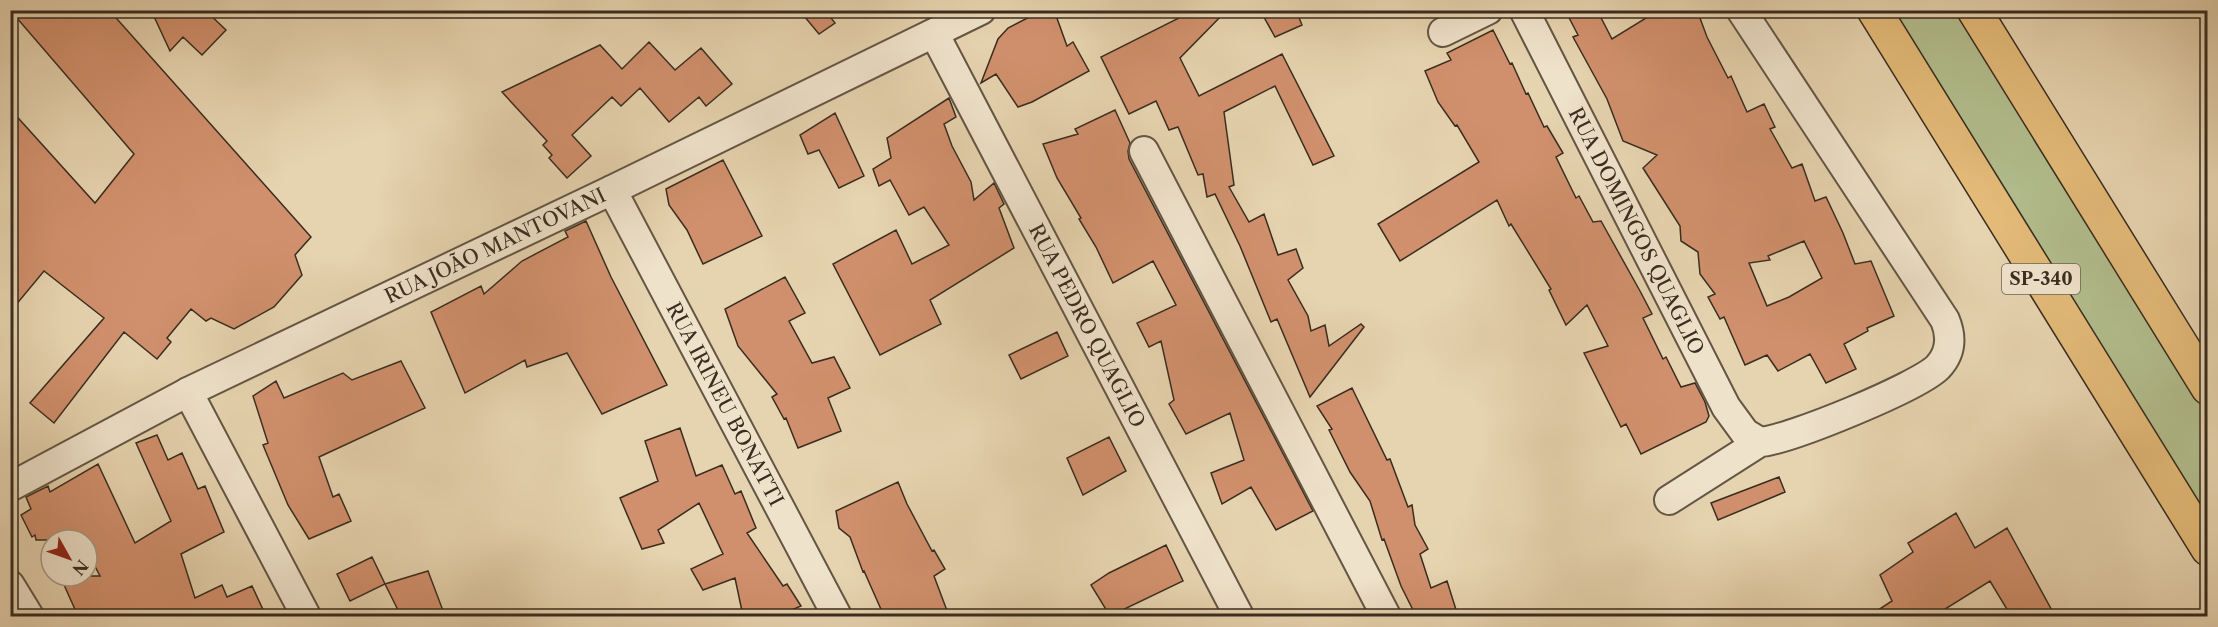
<svg xmlns="http://www.w3.org/2000/svg" width="2218" height="627" viewBox="0 0 2218 627" font-family="'Libre Caslon Text',serif">
<rect width="100%" height="100%" fill="#e6d3af"/>
<filter id="stains"><feTurbulence type="fractalNoise" baseFrequency=".00333" numOctaves="4"/><feColorMatrix values="0 0 0 0 .2 0 0 0 0 .09 0 0 0 0 .02 0 0 0 .5 -.17"/></filter>
<radialGradient id="worn" r=".72"><stop offset=".6" stop-color="#630" stop-opacity="0"/><stop offset="1" stop-color="#630" stop-opacity=".3"/></radialGradient>
<path fill="#b2bd8d" stroke="#767556" stroke-width="1.5" d="M 1891,11 L 1959,11 L 2207,415 L 2207,523 Z"/>
<path fill="#d1906d" stroke="#392d20" stroke-width="1.5" fill-rule="evenodd" d="M 10,10 L 109,10 L 311,237 L 295,255 L 302,275 L 274,307 L 234,329 L 211,318 L 206,321 L 191,309 L 167,338 L 171,342 L 157,359 L 124,332 L 54,423 L 30,403 L 104,318 L 44,271 L 10,312 L 10,109 L 95,203 L 134,154 Z
M 151,10 L 205,10 L 226,30 L 202,55 L 183,37 L 170,51 Z
M 799,10 L 825,10 L 835,23 L 819,34 Z
M 1043,10 L 1054,10 L 1067,46 L 1073,42 L 1089,71 L 1032,102 L 1018,107 L 996,74 L 981,83 L 998,39 L 1008,28 Z
M 1174,10 L 1227,10 L 1180,58 L 1199,96 L 1282,54 L 1334,156 L 1313,165 L 1275,86 L 1224,112 L 1234,185 L 1229,187 L 1249,222 L 1264,214 L 1278,255 L 1296,249 L 1303,268 L 1288,280 L 1308,316 L 1311,331 L 1325,325 L 1329,346 L 1361,324 L 1364,327 L 1310,397 L 1277,319 L 1271,322 L 1240,246 L 1215,194 L 1207,197 L 1203,174 L 1198,175 L 1178,127 L 1169,130 L 1156,101 L 1129,114 L 1101,57 L 1179,18 Z
M 1260,10 L 1296,10 L 1302,25 L 1275,37 Z
M 1565,10 L 1597,10 L 1612,39 L 1659,10 L 1697,10 L 1707,37 L 1728,78 L 1731,76 L 1747,112 L 1764,104 L 1775,127 L 1770,129 L 1792,168 L 1802,164 L 1815,201 L 1826,197 L 1843,233 L 1855,264 L 1871,261 L 1894,316 L 1867,328 L 1868,331 L 1844,344 L 1856,369 L 1826,383 L 1810,354 L 1778,371 L 1767,355 L 1745,365 L 1724,317 L 1720,319 L 1708,297 L 1715,294 L 1700,274 L 1698,252 L 1681,241 L 1680,226 L 1643,168 L 1657,155 L 1623,141 L 1607,99 L 1573,37 L 1578,35 ZM 1804,241 L 1822,278 L 1789,297 L 1767,306 L 1749,263 L 1770,260 L 1768,256 Z
M 1493,30 L 1510,64 L 1512,63 L 1526,94 L 1528,93 L 1544,127 L 1547,126 L 1563,153 L 1556,157 L 1576,198 L 1579,196 L 1593,222 L 1601,221 L 1640,291 L 1652,314 L 1643,318 L 1663,359 L 1666,357 L 1681,387 L 1695,383 L 1705,402 L 1709,416 L 1706,422 L 1641,454 L 1626,424 L 1621,427 L 1584,353 L 1608,346 L 1587,305 L 1566,325 L 1549,290 L 1551,289 L 1511,224 L 1509,226 L 1497,200 L 1400,261 L 1378,224 L 1479,162 L 1457,125 L 1455,126 L 1438,102 L 1425,71 L 1451,60 L 1447,53 Z
M 649,42 L 675,70 L 701,48 L 732,84 L 706,106 L 699,97 L 669,122 L 640,88 L 621,106 L 612,97 L 572,135 L 591,156 L 567,178 L 549,158 L 552,155 L 543,145 L 547,141 L 502,92 L 600,45 L 622,69 Z
M 949,98 L 956,117 L 944,124 L 952,146 L 971,182 L 974,200 L 994,183 L 1004,204 L 999,208 L 1014,248 L 930,300 L 941,324 L 880,355 L 833,264 L 896,230 L 912,264 L 949,245 L 924,207 L 909,215 L 890,180 L 879,186 L 873,169 L 891,158 L 887,138 Z
M 1115,110 L 1130,143 L 1128,151 L 1129,159 L 1313,511 L 1276,530 L 1251,487 L 1222,504 L 1211,473 L 1244,460 L 1230,413 L 1186,434 L 1169,404 L 1174,400 L 1161,341 L 1149,347 L 1137,323 L 1176,305 L 1153,261 L 1113,283 L 1096,247 L 1079,219 L 1081,218 L 1057,178 L 1043,144 L 1078,134 L 1075,129 Z
M 835,113 L 864,176 L 839,188 L 819,150 L 808,154 L 800,135 Z
M 723,160 L 762,236 L 703,264 L 687,230 L 669,205 L 666,189 Z
M 586,221 L 611,277 L 667,385 L 602,414 L 567,353 L 527,367 L 525,360 L 465,393 L 431,312 L 481,286 L 484,294 L 522,261 L 568,237 L 565,231 Z
M 785,277 L 805,313 L 789,321 L 812,363 L 834,357 L 850,388 L 828,398 L 841,431 L 798,448 L 786,418 L 784,419 L 772,397 L 777,394 L 738,346 L 725,309 Z
M 1057,332 L 1068,356 L 1021,379 L 1009,355 Z
M 401,361 L 425,408 L 319,457 L 333,497 L 339,494 L 351,521 L 309,539 L 288,505 L 263,445 L 268,443 L 253,396 L 276,381 L 284,398 L 343,373 L 352,380 Z
M 1352,388 L 1387,460 L 1390,459 L 1408,507 L 1412,505 L 1415,525 L 1428,549 L 1420,554 L 1431,588 L 1447,581 L 1458,616 L 1416,616 L 1401,586 L 1384,539 L 1382,540 L 1370,501 L 1350,472 L 1329,430 L 1332,429 L 1317,406 Z
M 680,428 L 696,476 L 722,465 L 735,494 L 741,491 L 756,528 L 747,533 L 783,586 L 787,584 L 801,606 L 778,616 L 743,616 L 735,578 L 703,590 L 691,569 L 723,554 L 699,503 L 658,530 L 664,543 L 642,549 L 620,498 L 658,481 L 645,441 Z
M 157,435 L 168,460 L 182,453 L 198,489 L 205,486 L 224,532 L 181,554 L 195,598 L 222,585 L 227,597 L 252,586 L 266,616 L 78,616 L 60,576 L 100,576 L 87,551 L 87,540 L 36,540 L 35,535 L 32,537 L 21,515 L 31,509 L 26,497 L 48,486 L 50,492 L 98,464 L 135,543 L 171,521 L 136,443 Z
M 1109,437 L 1126,471 L 1083,495 L 1067,458 Z
M 1779,477 L 1785,492 L 1718,520 L 1711,503 Z
M 898,482 L 907,504 L 932,551 L 934,550 L 945,569 L 934,576 L 949,616 L 884,616 L 864,571 L 863,572 L 850,537 L 839,528 L 836,511 Z
M 1956,513 L 1975,548 L 2007,528 L 2055,616 L 2011,616 L 1990,581 L 1934,616 L 1869,616 L 1892,601 L 1880,575 L 1913,552 L 1908,543 Z
M 1166,545 L 1183,581 L 1110,616 L 1091,585 L 1109,573 Z
M 372,557 L 385,584 L 350,601 L 337,574 Z
M 428,571 L 445,616 L 401,616 L 385,584 Z"/>
<g fill="none" stroke-linecap="round" stroke-linejoin="round">
<g stroke="#645644" stroke-width="32">
<g id="street">
<path id="s1" d="M 1524,10 L 1726,407 L 1745,433 L 1760,442"/>
<path d="M 1443,32 L 1488,10"/>
<path id="s2" d="M 935,35 L 1239,616"/>
<path d="M 1144,151 L 1386,616"/>
<path id="s3" d="M 612,190 L 837,616"/>
<path d="M 188,392 L 306,616"/>
<path id="s4" d="M 10,487 L 188,392 L 612,190 L 981,10"/>
<path d="M 1669,500 L 1760,442 C 1789,440 1918,387 1938,367 C 1951,353 1952,337 1945,320 L 1741,10"/>
<path d="M 10,585 L 29,616"/>
</g>
</g>
<g stroke="#392d20" stroke-width="36">
<path id="highway" d="M 1874,10 L 2208,549
M 1974,10 L 2208,388"/>
</g>
<use href="#street" stroke="#efe2cb" stroke-width="28"/>
<use href="#highway" stroke="#e3ba78" stroke-width="33"/>
</g>
<g text-anchor="middle" dominant-baseline="central" stroke-width="5" stroke-linejoin="round" paint-order="stroke">
<rect fill="#efe2cb" stroke="#706353" stroke-width="1.5" x="2002" y="264" width="78" height="30" rx="4.5"/>
<g font-size="18" font-weight="bold" fill="#392d20">
<text x="2041" y="279">SP-340</text>
</g>
<g font-size="20" fill="#392d20" stroke="#efe2cb">
<text stroke="none"><textPath href="#s1" startOffset="248">RUA DOMINGOS QUAGLIO</textPath></text>
<text stroke="none"><textPath href="#s4" startOffset="542">RUA JOÃO MANTOVANI</textPath></text>
<text stroke="none"><textPath href="#s2" startOffset="328">RUA PEDRO QUAGLIO</textPath></text>
<text stroke="none"><textPath href="#s3" startOffset="242">RUA IRINEU BONATTI</textPath></text>
</g>
</g>
<rect width="2218" height="627" fill="none" stroke="#e6d3af" stroke-width="36"/>
<rect x="12" y="12" width="2194" height="603" fill="none" stroke="#392d20" stroke-width="3"/>
<rect x="18" y="18" width="2182" height="591" fill="none" stroke="#392d20" stroke-width="1.5"/>
<g transform="translate(69 558) rotate(130)"><circle r="28" fill="#efe2cb" stroke="#a69a87" stroke-width="1.5"/>
<path d="M0-4.5L10 22L0 15L-10 22Z" fill="#8f2418"/>
<text y="-9" font-size="16" font-weight="bold" text-anchor="middle" fill="#392d20">N</text>
</g>
<rect width="100%" height="100%" filter="url(#stains)"/>
<rect width="100%" height="100%" fill="url(#worn)"/>
</svg>
